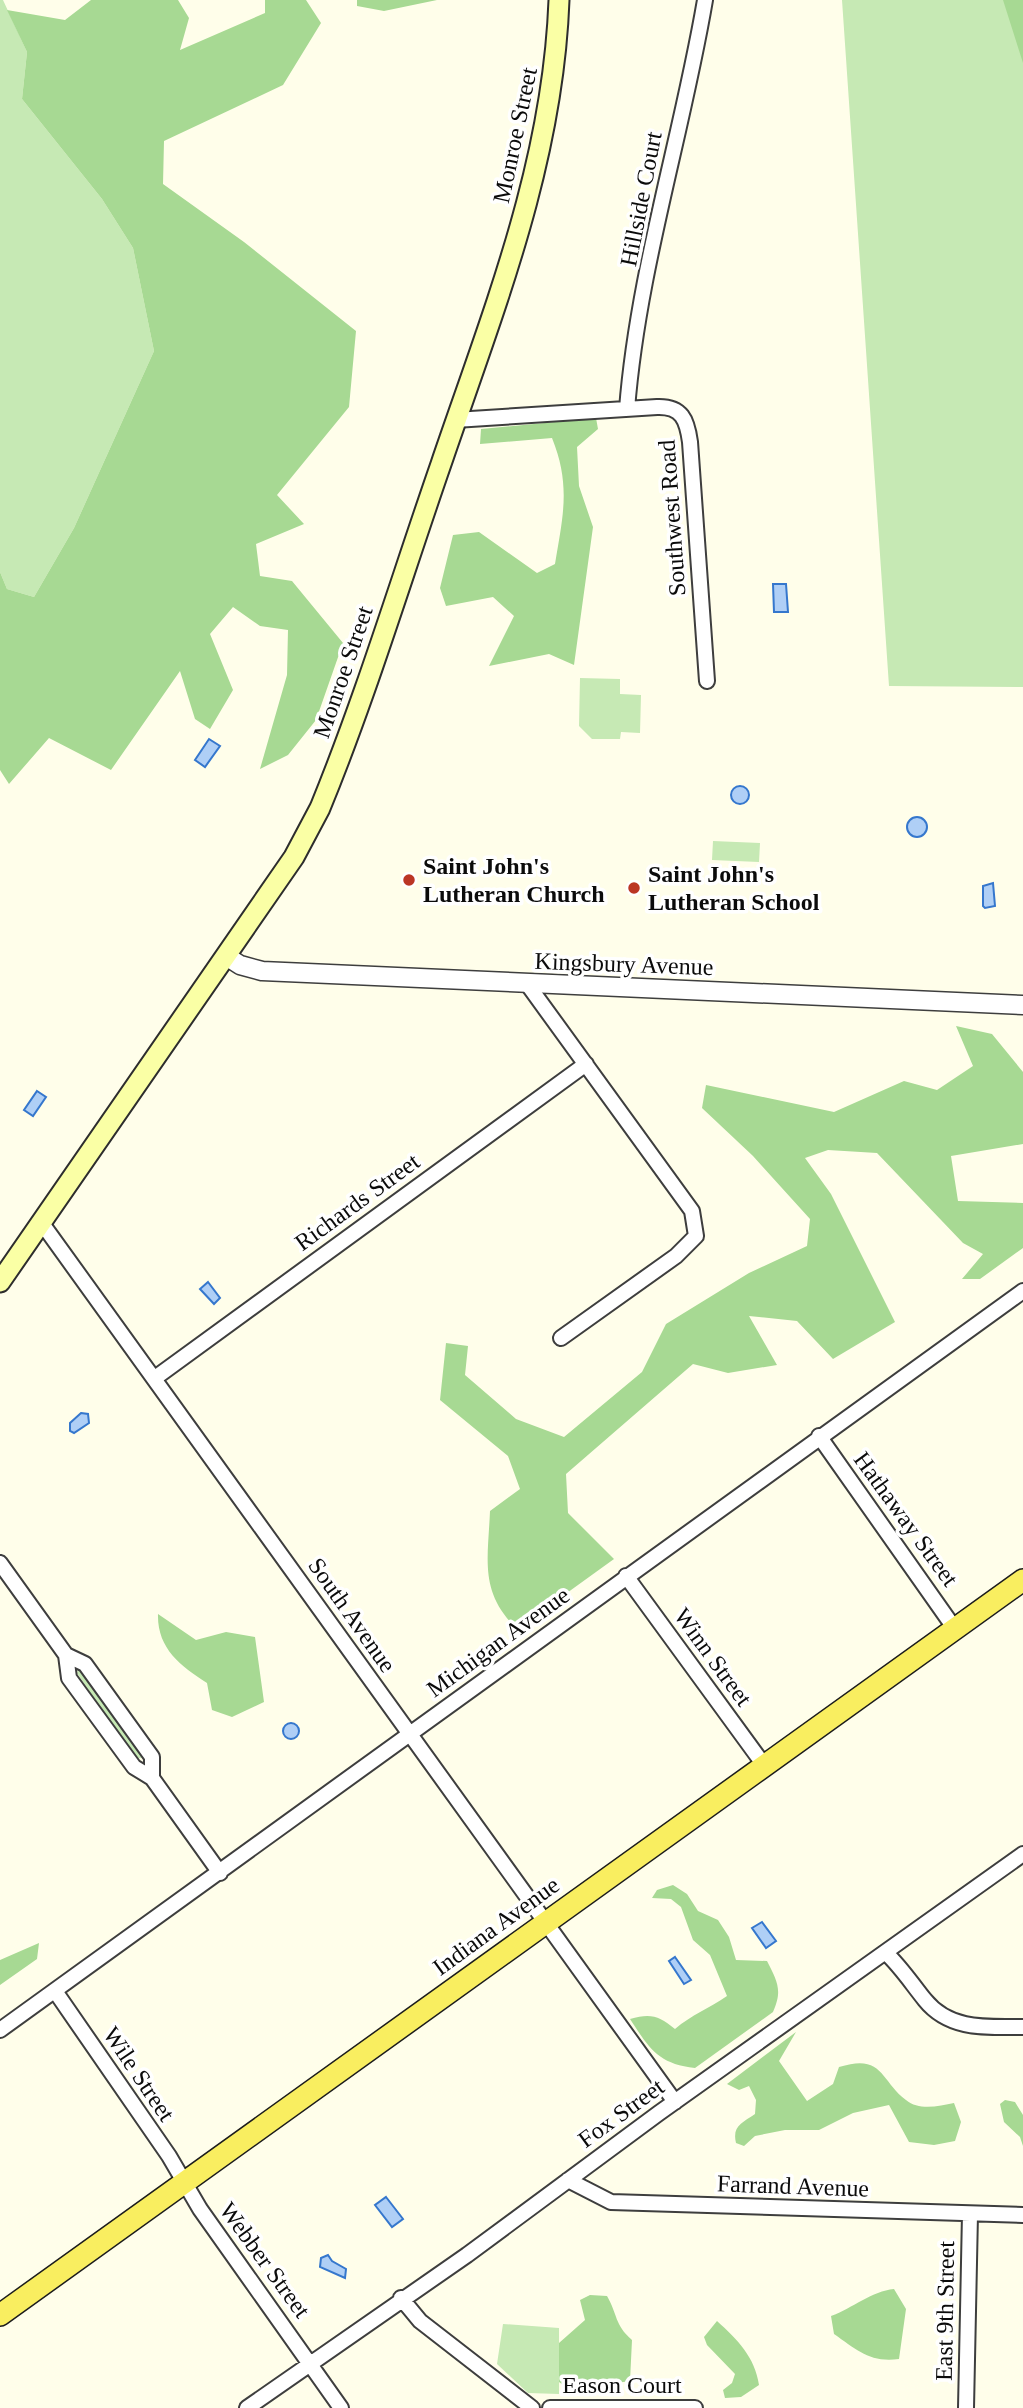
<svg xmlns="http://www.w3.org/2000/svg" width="1023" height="2408" viewBox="0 0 1023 2408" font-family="'Times New Roman',serif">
<rect width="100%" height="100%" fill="#fffeea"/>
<path fill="#c6e9b4" d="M 0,0 L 3,0 L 27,52 L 22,99 L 102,199 L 133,248 L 154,351 L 74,528 L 34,597 L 7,589 L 0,572 Z
M 842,0 L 1023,0 L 1023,687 L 889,686 Z
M 580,678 L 620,679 L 620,694 L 641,695 L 640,733 L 621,732 L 620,739 L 592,739 L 579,726 Z
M 713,841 L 760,843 L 759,862 L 712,860 Z
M 79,1668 L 142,1753 L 143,1757 L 137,1759 L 134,1757 L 77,1673 Z
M 503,2324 L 559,2328 L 559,2394 L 528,2393 L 497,2364 Z"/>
<path fill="#a7d993" d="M 91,0 L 178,0 L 189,18 L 180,50 L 265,13 L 265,0 L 306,0 L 321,23 L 283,85 L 164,141 L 163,184 L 244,242 L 356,331 L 349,407 L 277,495 L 304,524 L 256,544 L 260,576 L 292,581 L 343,643 L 316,720 L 288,755 L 260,769 L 287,675 L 288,630 L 260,626 L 233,607 L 210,634 L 233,690 L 210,729 L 195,719 L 180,671 L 111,770 L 49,738 L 9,784 L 0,770 L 0,572 L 7,589 L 34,597 L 74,528 L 154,351 L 133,248 L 102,199 L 22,99 L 27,52 L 7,10 L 65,20 Z
M 357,0 L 437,0 L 384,11 L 357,6 Z
M 1003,0 L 1023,0 L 1023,63 Z
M 596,418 L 598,429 L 577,447 L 579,486 L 593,527 L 574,665 L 549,654 L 489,666 L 514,616 L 493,597 L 446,606 L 440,588 L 453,535 L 479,532 L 537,573 L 555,564 C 563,516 571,485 552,438 L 480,444 L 481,429 Z
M 956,1026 L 992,1034 L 1023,1072 L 1023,1144 L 951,1156 L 958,1201 L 1023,1203 L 1023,1248 L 980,1279 L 962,1279 L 983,1254 L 963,1243 L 877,1153 L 828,1150 L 805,1158 L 831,1194 L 895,1322 L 833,1359 L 797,1321 L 749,1316 L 777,1365 L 728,1373 L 693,1364 L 566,1474 L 568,1513 L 614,1559 L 517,1629 C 479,1592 488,1560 490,1511 L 520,1489 L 508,1456 L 440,1400 L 446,1343 L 468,1346 L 465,1375 L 516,1419 L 564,1437 L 642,1372 L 666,1324 L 749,1273 L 807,1246 L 810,1219 L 753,1156 L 702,1108 L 706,1085 L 834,1112 L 904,1081 L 937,1090 L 973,1066 Z
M 158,1614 L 196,1640 L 226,1632 L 255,1637 L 264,1702 L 232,1717 L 212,1710 L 207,1683 C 180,1666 157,1648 158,1614 Z
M 673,1885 L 687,1894 L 698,1911 L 718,1920 L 729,1937 L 736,1960 L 767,1961 C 777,1981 783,1990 773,2012 L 695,2068 C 658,2064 649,2048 630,2019 C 651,2013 659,2016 675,2029 C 691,2015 710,2008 727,1996 L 710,1955 L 693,1940 L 681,1907 L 671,1899 L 652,1898 L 657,1890 Z
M 39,1943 L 37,1959 L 0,1985 L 0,1960 Z
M 796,2032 L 779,2061 L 807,2101 L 833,2084 L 839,2067 C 883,2053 880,2080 906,2100 C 919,2111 939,2106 954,2103 L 961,2122 L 955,2141 L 934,2145 L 909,2142 L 889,2105 L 853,2113 L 819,2130 L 785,2130 L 755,2136 L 744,2146 L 736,2143 C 732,2126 742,2123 755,2114 L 756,2100 L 749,2086 L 739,2090 L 727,2084 Z
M 1005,2100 L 1015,2102 L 1023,2115 L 1023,2146 L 1020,2137 L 1004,2122 L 1000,2104 Z
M 894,2289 L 906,2309 L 899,2359 C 870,2363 857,2350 834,2334 L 831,2316 C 853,2308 872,2291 894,2289 Z
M 590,2295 L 607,2296 C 618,2315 614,2324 632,2340 L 630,2381 L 570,2390 L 559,2382 L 559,2343 L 585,2320 L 580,2300 Z
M 717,2321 C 737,2339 755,2357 759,2385 L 741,2397 L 725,2398 L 723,2390 L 732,2383 L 735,2374 L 707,2345 L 704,2337 Z"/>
<path fill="#afcff6" stroke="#3577cd" stroke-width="2" d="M 773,584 L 786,584 L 788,612 L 774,612 Z
M 209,739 L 220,746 L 205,767 L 195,760 Z
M731 795a9 9 0 1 1 18 0a9 9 0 1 1-18 0Z
M907 827a10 10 0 1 1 20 0a10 10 0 1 1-20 0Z
M 993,883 L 995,906 L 985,908 L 983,906 L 983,886 Z
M 37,1091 L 46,1097 L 33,1116 L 24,1110 Z
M 208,1282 L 220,1298 L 214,1304 L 200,1289 Z
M 81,1413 L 88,1414 L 89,1423 L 74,1433 L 70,1431 L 70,1423 Z
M283 1731a8 8 0 1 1 16 0a8 8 0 1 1-16 0Z
M 762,1922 L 776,1941 L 766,1948 L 752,1928 Z
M 675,1957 L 691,1980 L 684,1984 L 669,1961 Z
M 386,2197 L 403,2219 L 392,2227 L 375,2205 Z
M 328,2255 L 332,2261 L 346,2269 L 345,2278 L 320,2267 L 321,2258 Z"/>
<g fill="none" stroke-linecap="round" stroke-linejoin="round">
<g stroke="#3e3e3e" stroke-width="18">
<path id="minor" d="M 627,409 C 638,270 682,136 705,0
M 455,420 L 657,407 C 682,406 687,420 690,442 L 707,681
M 528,985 L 692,1211 L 696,1236 L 676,1256 L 561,1338
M 41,1222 L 675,2102
M 155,1378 L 586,1064
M 819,1436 L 955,1629
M 0,1563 L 66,1655 L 85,1664 L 152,1757 L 152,1778
M 626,1576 L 764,1765
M 66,1655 L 69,1678 L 134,1767 L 152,1778 L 220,1873
M 886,1953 C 901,1967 912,1984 925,2000 C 950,2031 988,2027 1023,2027
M 55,1991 L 169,2156 L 200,2209 L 341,2408
M 0,2030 L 1023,1291
M 568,2180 L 611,2202 L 1023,2215
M 401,2298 L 420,2321 L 532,2408
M 247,2408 L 467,2255 L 659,2113 L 1023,1854
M 550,2408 L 695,2408
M 966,2408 L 970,2214"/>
</g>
<g stroke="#3e3e3e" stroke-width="21">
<path id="tertiary" d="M 226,956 L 240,965 L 262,971 L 1023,1005"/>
</g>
<g stroke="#2d2d2d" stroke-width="23">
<path id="secondary" d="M 0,1282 L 294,857 L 320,808 C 366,696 401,579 441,464 C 493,311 553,164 559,0"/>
</g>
<g stroke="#1c1c1c" stroke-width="24">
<path id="primary" d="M 0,2315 L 1023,1580"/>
</g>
<use href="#minor" stroke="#fff" stroke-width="14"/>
<use href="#tertiary" stroke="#fff" stroke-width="18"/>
<use href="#secondary" stroke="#faffa5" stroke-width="19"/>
<use href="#primary" stroke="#f9ee60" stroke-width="21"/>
</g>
<g fill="#bb3624" stroke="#fff" stroke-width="2.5">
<circle cx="409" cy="880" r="7"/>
<circle cx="634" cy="888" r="7"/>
</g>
<g text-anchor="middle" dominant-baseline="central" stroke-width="7" stroke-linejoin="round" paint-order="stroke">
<g font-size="24" fill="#0b0b0b" stroke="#fff">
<text transform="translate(515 135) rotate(-78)">Monroe Street</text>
<text transform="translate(641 199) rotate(-79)">Hillside Court</text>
<text transform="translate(672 518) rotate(-94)">Southwest Road</text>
<text transform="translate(343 672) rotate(-71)">Monroe Street</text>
<text transform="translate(624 964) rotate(2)">Kingsbury Avenue</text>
<text transform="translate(357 1202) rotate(-36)">Richards Street</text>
<text transform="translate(906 1519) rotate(54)">Hathaway Street</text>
<text transform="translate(352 1615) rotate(55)">South Avenue</text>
<text transform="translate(498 1642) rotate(-36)">Michigan Avenue</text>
<text transform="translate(713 1657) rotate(54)">Winn Street</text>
<text transform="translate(496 1926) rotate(-36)">Indiana Avenue</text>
<text transform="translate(139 2074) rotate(56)">Wile Street</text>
<text transform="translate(621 2113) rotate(-36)">Fox Street</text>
<text transform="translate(793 2186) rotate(2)">Farrand Avenue</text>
<text transform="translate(265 2260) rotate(54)">Webber Street</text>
<text transform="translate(945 2311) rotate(-89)">East 9th Street</text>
<text x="622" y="2385">Eason Court</text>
</g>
<g font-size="24" font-weight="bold" fill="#0b0b0b" stroke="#fff" text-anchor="start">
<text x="423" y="866">Saint John's<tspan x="423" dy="28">Lutheran Church</tspan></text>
<text x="648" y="874">Saint John's<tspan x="648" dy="28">Lutheran School</tspan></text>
</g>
</g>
</svg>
